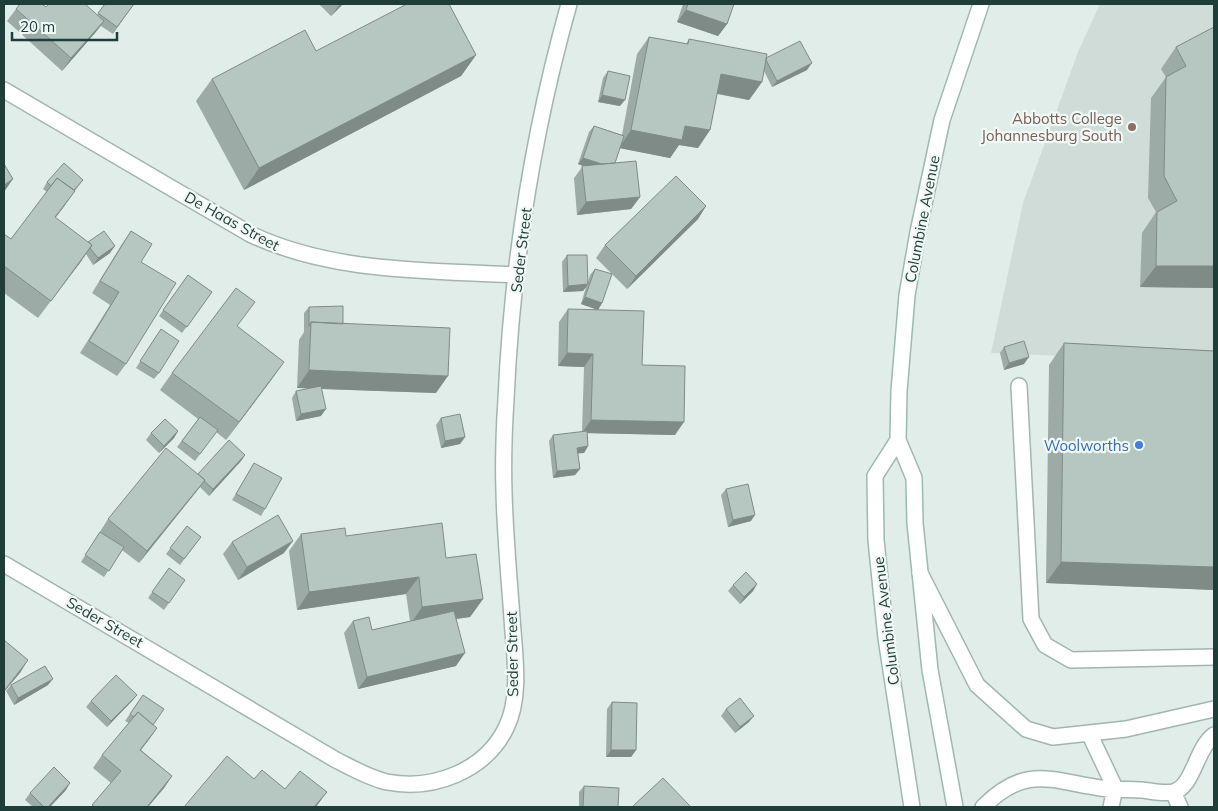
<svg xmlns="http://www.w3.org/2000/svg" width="1218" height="811" viewBox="0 0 1218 811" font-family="Mulish,sans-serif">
<rect width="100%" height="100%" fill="#e1ede8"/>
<path fill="#cfdcd7" d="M 1100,4 L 1214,4 L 1214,362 L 991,353 L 1023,203 L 1078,52 Z"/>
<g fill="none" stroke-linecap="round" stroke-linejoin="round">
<g stroke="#a3b5b0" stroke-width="18">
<path id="service" d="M 1019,386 L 1031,619 L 1045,645 L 1071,660 L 1214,657
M 920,573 L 977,685 L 1026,729 L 1053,737 L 1126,729 L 1214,709
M 1089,733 L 1115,788 L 1111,807
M 1173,792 L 1180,807
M 983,807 C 1025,765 1049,780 1100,788 C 1114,790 1128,789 1142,790 C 1151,791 1164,794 1173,792 C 1193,788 1196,748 1214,735"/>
</g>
<g stroke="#a3b5b0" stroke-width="18">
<path id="minor" d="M 4,90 L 250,234 C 332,273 427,270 516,275
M 4,564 L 336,760 C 352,768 369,778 387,782 C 433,791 485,771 506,728 C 522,696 514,652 512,618 C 509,576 505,534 504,492 C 503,461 504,430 506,399 C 512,266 533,132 569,4"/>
</g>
<g stroke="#9eb9b2" stroke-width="18">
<path id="secondary" d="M 898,440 L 875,476 L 876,540 L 886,638 L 912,807
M 955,807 L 930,670 L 915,523 L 914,478 L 898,440 L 899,391 L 907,295 L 918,232 L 942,120 L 981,4"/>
</g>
<use href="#service" stroke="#fff" stroke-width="15"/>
<use href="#minor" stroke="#fff" stroke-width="15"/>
<use href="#secondary" stroke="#fff" stroke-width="15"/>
</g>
<path fill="#9daba6" d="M 105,4 L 134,4 L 113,34 L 101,26 L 95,33 L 62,71 L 7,21 L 16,9 L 46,7 L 97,15 Z
M 319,4 L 343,4 L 331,16 Z
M 683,4 L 734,4 L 727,24 L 718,36 L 677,22 Z
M 1214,27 L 1214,288 L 1140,287 L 1142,233 L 1156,212 L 1148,198 L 1151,98 L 1166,77 L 1161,69 L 1176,47 Z
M 649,37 L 686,44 L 689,39 L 766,58 L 807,70 L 772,87 L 764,71 L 762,82 L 749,100 L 717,94 L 710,130 L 698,148 L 679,145 L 670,158 L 620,148 L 615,163 L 640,197 L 631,209 L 577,215 L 574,178 L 583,166 L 578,164 L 589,132 L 594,126 L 622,135 L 637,54 Z
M 316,51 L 476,55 L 461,76 L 244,190 L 196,101 L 212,79 Z
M 608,71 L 620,106 L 598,102 L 603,78 Z
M 83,180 L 55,218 L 88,242 L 110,253 L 93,265 L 86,254 L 38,318 L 4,293 L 4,234 L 11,239 L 47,192 L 43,189 L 47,182 Z
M 706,206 L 698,219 L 627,289 L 596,258 L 605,245 Z
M 131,231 L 141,262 L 126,364 L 117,376 L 80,353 L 110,305 L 92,293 L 122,244 Z
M 567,255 L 588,282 L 590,275 L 595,269 L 602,303 L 598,310 L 581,304 L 586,287 L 583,291 L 563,292 L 562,262 Z
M 188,275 L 212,292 L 182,333 L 159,316 Z
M 309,307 L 343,324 L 436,393 L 321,389 L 321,416 L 296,421 L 292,398 L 296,391 L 311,388 L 297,388 L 299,340 L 304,332 L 304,313 Z
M 568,309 L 642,365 L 675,435 L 587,433 L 588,446 L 584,453 L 578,453 L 580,469 L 575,475 L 553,478 L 549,441 L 553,435 L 582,432 L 584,367 L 558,366 L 559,322 Z
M 237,327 L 272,379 L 226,440 L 216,432 L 195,461 L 177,447 L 198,419 L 160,390 L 172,373 Z
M 156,336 L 159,373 L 154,379 L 136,368 Z
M 1064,343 L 1214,351 L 1214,590 L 1046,583 L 1049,365 Z
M 1004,347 L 1024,364 L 1004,370 L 1000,353 Z
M 441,418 L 465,437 L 460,444 L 441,448 L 436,425 Z
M 178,431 L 174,438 L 159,453 L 146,440 L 151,433 Z
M 245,455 L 241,461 L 209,496 L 200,487 L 139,563 L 122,550 L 104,577 L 81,562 L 108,519 L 198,474 Z
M 254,463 L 265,509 L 261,516 L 232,500 Z
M 726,489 L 751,521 L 728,527 L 721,495 Z
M 187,526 L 201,537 L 180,565 L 166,554 Z
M 301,534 L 346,536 L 446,558 L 483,599 L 470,617 L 456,619 L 456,666 L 358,689 L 344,633 L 353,621 L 372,630 L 410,621 L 406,594 L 297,610 L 289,551 Z
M 232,542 L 284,553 L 238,580 L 223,554 Z
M 169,568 L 185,580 L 164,610 L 148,598 Z
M 757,584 L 753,591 L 740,604 L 728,591 L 733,585 Z
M 11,685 L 48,685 L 14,705 L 6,691 Z
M 137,695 L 132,701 L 107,727 L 86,707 L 91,701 Z
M 143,695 L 153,725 L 157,728 L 141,750 L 172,776 L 164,788 L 148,807 L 91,807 L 111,783 L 93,768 L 102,755 L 129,723 L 125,721 Z
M 612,702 L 636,750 L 631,757 L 606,757 L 607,709 Z
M 726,709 L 749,722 L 735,733 L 721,716 Z
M 584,786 L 618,807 L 579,807 L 579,792 Z
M 66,790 L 50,807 L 33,807 L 25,800 L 30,793 Z"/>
<path fill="#7f8b87" d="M 340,4 L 343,4 L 331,16 Z
M 686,10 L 727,24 L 718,36 L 677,22 Z
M 104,21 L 95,33 L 62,71 L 71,58 Z
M 476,55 L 461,76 L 244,190 L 259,168 Z
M 812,63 L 807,70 L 772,87 L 777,81 Z
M 721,74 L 762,82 L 749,100 L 709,92 Z
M 602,95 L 625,100 L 620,106 L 598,102 Z
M 685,126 L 710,130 L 698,148 L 679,145 L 670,158 L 619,148 L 631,130 Z
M 583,158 L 614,168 L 609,174 L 578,164 Z
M 13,179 L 4,192 L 4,185 Z
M 75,191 L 63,208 L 42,235 L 55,217 Z
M 640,197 L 631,209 L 577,215 L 586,202 Z
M 706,206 L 698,219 L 627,289 L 636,276 Z
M 92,245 L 80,263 L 38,318 L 51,301 Z
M 115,246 L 110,253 L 93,265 L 98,258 Z
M 1156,266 L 1214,266 L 1214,288 L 1140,287 Z
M 588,284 L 583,291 L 563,292 L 568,286 Z
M 585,297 L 602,303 L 598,310 L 581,304 Z
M 567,353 L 593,354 L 584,367 L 558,366 Z
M 1029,357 L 1024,364 L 1004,370 L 1009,363 Z
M 284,362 L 272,379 L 226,440 L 239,422 Z
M 309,370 L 448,376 L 436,393 L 297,388 Z
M 326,409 L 321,416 L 296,421 L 301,414 Z
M 591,420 L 684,422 L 675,435 L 582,433 Z
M 178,431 L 174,438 L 159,453 L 164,446 Z
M 465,437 L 460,444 L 441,448 L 445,441 Z
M 588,446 L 584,453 L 573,454 L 577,448 Z
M 245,455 L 241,461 L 209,496 L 213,489 Z
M 580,469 L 575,475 L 553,478 L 557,471 Z
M 205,480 L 196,492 L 139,563 L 147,551 Z
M 755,515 L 751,521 L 728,527 L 733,520 Z
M 293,541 L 284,553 L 238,580 L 247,567 Z
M 1061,562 L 1214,567 L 1214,590 L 1046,583 Z
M 419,577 L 406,594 L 297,610 L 309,592 Z
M 757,584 L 753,591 L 740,604 L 744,597 Z
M 483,599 L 470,617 L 410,625 L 422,607 Z
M 465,653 L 456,666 L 358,689 L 367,677 Z
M 28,660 L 20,673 L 4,692 L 4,691 Z
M 53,679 L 48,685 L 14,705 L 18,698 Z
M 137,695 L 132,701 L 107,727 L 111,721 Z
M 754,716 L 749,722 L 735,733 L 740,727 Z
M 157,728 L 148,741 L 131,762 L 140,750 Z
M 611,750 L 636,750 L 631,757 L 606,757 Z
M 172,776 L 164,788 L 148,807 L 147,807 Z
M 70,783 L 66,790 L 50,807 L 48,807 Z
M 327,792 L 316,807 L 314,807 Z"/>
<path fill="#b6c7c1" stroke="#7f8b87" d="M 20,4 L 42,4 L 46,7 L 49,4 L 85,4 L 104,21 L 71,58 L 16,9 Z
M 105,4 L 134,4 L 117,27 L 98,13 Z
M 407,4 L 449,4 L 476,55 L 259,168 L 212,79 L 305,30 L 316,51 Z
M 688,4 L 734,4 L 727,24 L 686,10 Z
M 1214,27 L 1214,266 L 1156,266 L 1157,212 L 1177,201 L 1164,176 L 1166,77 L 1186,66 L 1176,47 Z
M 649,37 L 688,44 L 689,39 L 767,54 L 762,82 L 721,74 L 710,130 L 685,126 L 682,140 L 631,130 Z
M 800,41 L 812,63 L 777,81 L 766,60 L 766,58 Z
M 608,71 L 630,76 L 625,100 L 602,95 Z
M 594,126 L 624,136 L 615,163 L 602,164 L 583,158 Z
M 636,161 L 640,197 L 586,202 L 582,166 Z
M 64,163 L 83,180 L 74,190 L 57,178 L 51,186 L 47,182 Z
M 4,164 L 13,179 L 4,185 Z
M 676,176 L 706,206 L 636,276 L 605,245 Z
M 57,178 L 75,191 L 55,217 L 92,245 L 51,301 L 4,266 L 4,234 L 11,239 Z
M 104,231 L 115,246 L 98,258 L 90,248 L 92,245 L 88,242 Z
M 131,231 L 152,244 L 141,262 L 176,283 L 126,364 L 89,341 L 119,292 L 100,281 Z
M 567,255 L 587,255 L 588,284 L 568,286 Z
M 595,269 L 612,274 L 602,303 L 585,297 Z
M 188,275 L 212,292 L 187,327 L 163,310 Z
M 236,288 L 255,302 L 237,326 L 284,362 L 239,422 L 172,373 Z
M 343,306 L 343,324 L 311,322 L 309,326 L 309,307 Z
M 568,309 L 644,311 L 642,365 L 685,366 L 684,422 L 591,420 L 593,354 L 567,353 Z
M 311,322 L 450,328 L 448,376 L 309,370 Z
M 161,329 L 179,341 L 159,373 L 140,361 Z
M 1024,341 L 1029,357 L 1009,363 L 1004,347 Z
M 1064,343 L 1214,351 L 1214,567 L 1061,562 Z
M 321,386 L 326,409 L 301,414 L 296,391 Z
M 460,414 L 465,437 L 445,441 L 441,418 Z
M 200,417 L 218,430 L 200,454 L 182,441 Z
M 165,419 L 178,431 L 164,446 L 151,433 Z
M 587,431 L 588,446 L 577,448 L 580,469 L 557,471 L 553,435 Z
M 229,440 L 245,455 L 213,489 L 204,481 L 205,480 L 198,474 Z
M 166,448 L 205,480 L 147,551 L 108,519 Z
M 254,463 L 282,478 L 265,509 L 236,494 Z
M 748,484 L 755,515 L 733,520 L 726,489 Z
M 278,515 L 293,541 L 247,567 L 232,542 Z
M 442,523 L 446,558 L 476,554 L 483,599 L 422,607 L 419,577 L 309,592 L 301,534 L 345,528 L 346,536 Z
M 187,526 L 201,537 L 184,559 L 170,548 Z
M 100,532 L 124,547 L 109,571 L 85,555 Z
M 169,568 L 185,580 L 169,603 L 152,592 Z
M 746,572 L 757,584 L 744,597 L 733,585 Z
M 454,611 L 465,653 L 367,677 L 353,621 L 369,617 L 372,630 Z
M 4,640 L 28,660 L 4,691 Z
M 45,666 L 53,679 L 18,698 L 11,685 Z
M 116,675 L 137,695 L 111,721 L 91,701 Z
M 143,695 L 164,709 L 153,725 L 138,712 L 134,717 L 130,714 Z
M 740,698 L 754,716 L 740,727 L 726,709 Z
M 612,702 L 637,703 L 636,750 L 611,750 Z
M 138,712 L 157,728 L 140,750 L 172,776 L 147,807 L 95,807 L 92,805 L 121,771 L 102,755 Z
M 227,756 L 254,779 L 262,770 L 285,789 L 300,771 L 327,792 L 314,807 L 184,807 Z
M 54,767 L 70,783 L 48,807 L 44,807 L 30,793 Z
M 663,778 L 691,807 L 632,807 Z
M 584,786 L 619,788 L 618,807 L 583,807 Z"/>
<circle fill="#8d6e63" stroke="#f1f9f6" stroke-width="2" cx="1132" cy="127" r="5"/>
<circle fill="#3f7fe0" stroke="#f1f9f6" stroke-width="2" cx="1139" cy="445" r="5"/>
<g text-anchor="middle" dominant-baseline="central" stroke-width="4.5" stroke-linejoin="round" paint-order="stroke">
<g font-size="15" fill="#785e54" stroke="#f1f9f6" text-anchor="end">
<text x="1122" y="118">Abbotts College<tspan x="1122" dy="17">Johannesburg South</tspan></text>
</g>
<g font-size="15" fill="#203e39" stroke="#f1f9f6">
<text transform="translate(922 219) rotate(-79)">Columbine Avenue</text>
<text transform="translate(232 221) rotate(29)">De Haas Street</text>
<text transform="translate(521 250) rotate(-83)">Seder Street</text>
<text transform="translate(886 621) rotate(-97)">Columbine Avenue</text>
<text transform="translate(105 622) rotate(30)">Seder Street</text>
<text transform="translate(512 654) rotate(-91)">Seder Street</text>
</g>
<g font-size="15" fill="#366cbe" stroke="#f1f9f6" text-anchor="end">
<text x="1129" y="445">Woolworths</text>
</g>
</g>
<rect width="1218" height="811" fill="none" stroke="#203e39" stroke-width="10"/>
<path d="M12 32v8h105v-8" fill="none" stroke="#203e39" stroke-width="2.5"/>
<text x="20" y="32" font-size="15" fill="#203e39" stroke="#f1f9f6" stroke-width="4" paint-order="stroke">20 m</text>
</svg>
